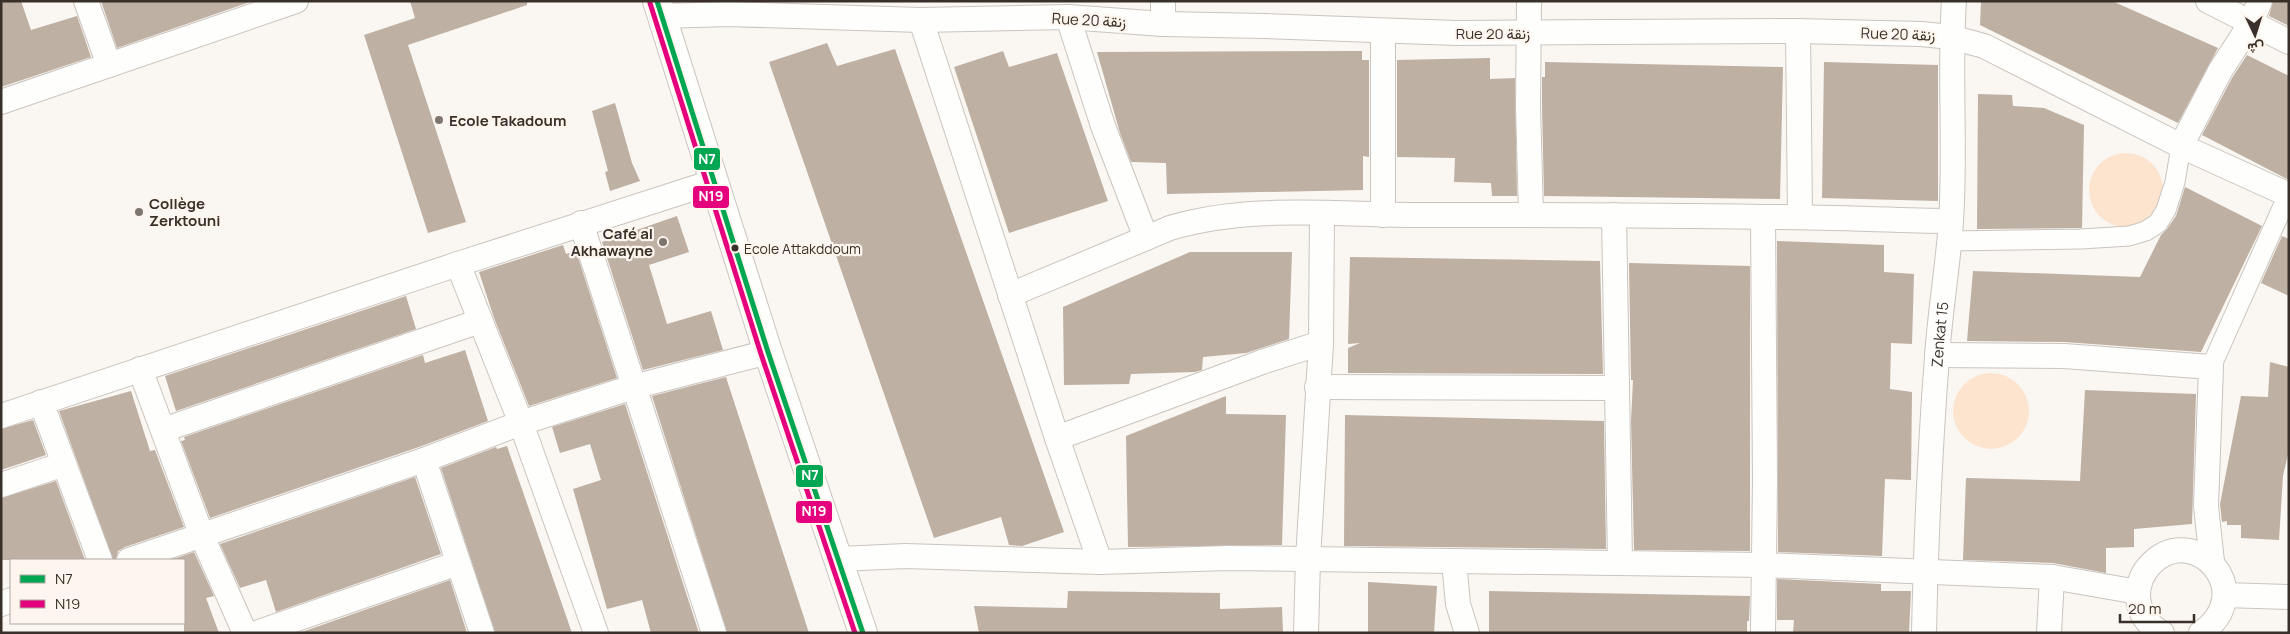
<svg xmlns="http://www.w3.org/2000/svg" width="2290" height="634" viewBox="0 0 2290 634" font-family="Manrope,Vazirmatn,sans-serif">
<rect width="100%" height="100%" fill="#faf6f2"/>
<path fill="#fce4cf" d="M2089 190a37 37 0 1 1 74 0a37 37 0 1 1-74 0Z
M1953 411a38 38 0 1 1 76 0a38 38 0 1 1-76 0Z"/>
<path fill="#beb0a2" d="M 1,1 L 21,1 L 31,30 L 77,16 L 91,57 L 1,87 Z
M 101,1 L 253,1 L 117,48 Z
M 410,1 L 527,1 L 527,5 L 408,45 L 466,222 L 428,233 L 364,35 L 415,18 Z
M 1981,1 L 2112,1 L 2218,48 L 2178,123 L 1980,25 Z
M 2273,1 L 2289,1 L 2289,26 L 2269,16 Z
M 827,43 L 837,66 L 895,49 L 1064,532 L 1022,546 L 1009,545 L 1001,517 L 934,538 L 769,62 Z
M 1003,51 L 1009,67 L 1057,53 L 1108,201 L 1009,233 L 954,67 Z
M 1362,51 L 1362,60 L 1369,60 L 1369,157 L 1363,156 L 1363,190 L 1167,194 L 1166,163 L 1131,162 L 1120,133 L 1097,52 Z
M 2247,55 L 2289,76 L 2289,180 L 2202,135 L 2232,78 Z
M 1490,58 L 1490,79 L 1515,78 L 1517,196 L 1492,196 L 1491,183 L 1454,182 L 1455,158 L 1397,157 L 1397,60 Z
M 1545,62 L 1783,67 L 1780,199 L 1544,196 L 1542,106 L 1542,77 L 1545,77 Z
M 1824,62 L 1938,65 L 1938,201 L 1822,198 Z
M 1978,94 L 2012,95 L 2013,106 L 2044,108 L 2084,125 L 2082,228 L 1977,229 Z
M 615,103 L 632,163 L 640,181 L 610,191 L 605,172 L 608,171 L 592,111 Z
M 2185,187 L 2262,226 L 2201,352 L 2065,342 L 1967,341 L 1973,271 L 2140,277 L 2161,235 L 2167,229 L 2176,216 Z
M 677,216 L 689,252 L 649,265 L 667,324 L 711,311 L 723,350 L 643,370 L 602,242 Z
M 2282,236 L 2289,239 L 2289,296 L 2261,283 Z
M 1777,241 L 1884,245 L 1884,272 L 1914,274 L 1912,344 L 1891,343 L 1890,389 L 1912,392 L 1911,480 L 1885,479 L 1882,556 L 1778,552 Z
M 563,245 L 566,254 L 576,251 L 617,378 L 529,406 L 494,318 L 479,272 Z
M 1190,252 L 1292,252 L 1289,339 L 1246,353 L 1203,357 L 1202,370 L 1195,372 L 1131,374 L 1129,384 L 1064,385 L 1063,307 Z
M 1350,257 L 1600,261 L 1603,374 L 1348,373 L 1348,348 L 1360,343 L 1348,344 Z
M 1629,263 L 1750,266 L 1750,551 L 1634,550 L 1631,421 L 1633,380 L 1631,380 Z
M 406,296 L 416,329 L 176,411 L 165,376 Z
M 465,350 L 488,421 L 419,447 L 210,518 L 181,441 L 185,440 L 184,437 L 423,355 L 425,363 Z
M 2270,362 L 2289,367 L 2289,450 L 2283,476 L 2279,540 L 2241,538 L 2241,525 L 2227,525 L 2227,521 L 2222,522 L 2220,504 L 2241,396 L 2268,397 Z
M 726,377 L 809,633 L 727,633 L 652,396 Z
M 2085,390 L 2196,394 L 2192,524 L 2134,529 L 2134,547 L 2106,548 L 2106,573 L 2053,563 L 1963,560 L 1966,478 L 2080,481 Z
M 131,391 L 150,451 L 155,450 L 184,527 L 125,547 L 118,551 L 116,560 L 113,560 L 59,411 Z
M 1226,396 L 1226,414 L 1286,415 L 1282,545 L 1128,547 L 1126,436 Z
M 625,404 L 699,633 L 651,633 L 642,600 L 607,609 L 573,489 L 601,480 L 590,444 L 560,453 L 552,427 Z
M 1345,415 L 1604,421 L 1606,549 L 1344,546 Z
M 33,420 L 46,455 L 1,470 L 1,429 Z
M 507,446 L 572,633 L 495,633 L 441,468 L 496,447 L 497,449 Z
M 415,477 L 441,554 L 276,612 L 266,580 L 240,588 L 220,544 Z
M 56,481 L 85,560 L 1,560 L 1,498 Z
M 194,552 L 214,596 L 206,598 L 219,633 L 184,633 L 184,560 L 171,560 Z
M 1777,579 L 1881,584 L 1881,591 L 1911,591 L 1909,633 L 1793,633 L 1794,620 L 1777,620 Z
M 450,580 L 467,633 L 299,633 Z
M 1368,582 L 1437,586 L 1434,633 L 1368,633 Z
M 1068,591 L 1220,593 L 1220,609 L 1282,607 L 1283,633 L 979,633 L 974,606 L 1067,608 Z
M 1489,591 L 1750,596 L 1749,621 L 1747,621 L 1747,633 L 1489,633 Z"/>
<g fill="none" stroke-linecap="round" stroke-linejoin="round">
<g stroke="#cac4be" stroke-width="21">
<path id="pedestrian" d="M 1949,241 L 2081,239 L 2129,236 L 2146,231 L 2158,223 L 2166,210 L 2175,182 L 2181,146
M 2211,367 L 2288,195"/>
</g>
<g stroke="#cac4be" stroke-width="26">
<g id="minor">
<path d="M 86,1 L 109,65"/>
<path d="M 1163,1 L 1163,24"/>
<path d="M 1529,1 L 1528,106 L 1531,214"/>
<path d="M 2208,1 L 2289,42"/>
<path d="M 662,16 L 728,14 L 921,20 L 1068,17 L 1163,24 L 1264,26 L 1456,33 L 1798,31 L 1921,34 L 1951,37 L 1984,46 L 2181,146 L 2289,195"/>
<path d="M 1068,17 L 1103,126 L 1146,238"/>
<path d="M 921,20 L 1057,438 L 1100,562"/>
<path d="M 1798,31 L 1800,217"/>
<path d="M 1,102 L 296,1"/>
<path d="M 2181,146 L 2220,71 L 2251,23 L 2260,1"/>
<path d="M 1383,215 L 1383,32"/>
<path d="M 1614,215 L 1620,562"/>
<path d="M 1763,217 L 1765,481 L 1763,633"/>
<path d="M 581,223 L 714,633"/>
<path d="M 458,264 L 521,423 L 596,633"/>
<path d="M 1010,295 L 1170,228 C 1250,204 1338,215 1420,215 C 1534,215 1648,215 1762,217 C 1825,217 1888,220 1951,221"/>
<path d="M 1937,355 L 2064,356 L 2211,367 L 2206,506 L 2212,562"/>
<path d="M 140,369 L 202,536 L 245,633"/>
<path d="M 1317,387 L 1617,388"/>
<path d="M 41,402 L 100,560"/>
<path d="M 1,416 L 458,264 L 713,182"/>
<path d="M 163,430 L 480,321"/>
<path d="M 1057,438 L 1262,362 L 1321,343"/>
<path d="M 424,460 L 482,633"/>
<path d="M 1,485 L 64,464"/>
<path d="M 840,559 L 905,556 L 1100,562 L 1229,558 L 1764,565 L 2052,577 L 2138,592"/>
<path d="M 129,560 L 424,460 L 521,423 L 633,387 L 768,352"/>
<path d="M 1454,562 L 1458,604 L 1467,633"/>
<path d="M 2225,595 L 2289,597"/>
<path d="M 1,604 L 11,600"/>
<path d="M 256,633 L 458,563"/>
<path d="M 1306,633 L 1308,559 L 1321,343 L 1322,213"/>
<path id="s1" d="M 1924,633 C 1926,541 1930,448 1937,357 C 1940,311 1948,266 1951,221 C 1956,148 1949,74 1954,1"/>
<path d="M 2049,633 L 2052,577"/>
<path d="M 2162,633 C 2147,625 2139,612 2138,596 C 2138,584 2142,573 2151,564 C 2194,520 2260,592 2201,633"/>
</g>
</g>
<g stroke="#cac4be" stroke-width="30">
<path id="secondary" d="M 657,1 L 768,352 L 863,633"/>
</g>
<use href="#pedestrian" stroke="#fefefd" stroke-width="19"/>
<use href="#minor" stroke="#fefefd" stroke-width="24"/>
<use href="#secondary" stroke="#fefefd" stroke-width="28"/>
<g stroke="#fef6ee" stroke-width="9">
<path id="bus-1" d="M 657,1 L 768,352 L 863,633"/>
</g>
<g stroke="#fef6ee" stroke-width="9">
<path id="bus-2" d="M 650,3 L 761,354 L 855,633"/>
</g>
<use href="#bus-1" stroke="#00a651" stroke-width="5"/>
<use href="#bus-2" stroke="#e5007d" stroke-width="5"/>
</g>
<g fill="#7d766f" stroke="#fef6ee" stroke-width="2">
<circle cx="439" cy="120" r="5"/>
<circle cx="139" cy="212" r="5"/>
<circle cx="663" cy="242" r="5"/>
</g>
<circle fill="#393129" stroke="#fef6ee" stroke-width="2" cx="735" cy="248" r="4.5"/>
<g text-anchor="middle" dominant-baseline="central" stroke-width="4.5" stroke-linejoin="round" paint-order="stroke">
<g font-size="14" fill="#393129" stroke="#fef6ee" text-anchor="start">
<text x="744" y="248">Ecole Attakddoum</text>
</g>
<g font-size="15" fill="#393129" stroke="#fef6ee">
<text transform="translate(1089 20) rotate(3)">Rue 20 زنقة</text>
<text x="1493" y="33">Rue 20 زنقة</text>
<text transform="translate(1898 34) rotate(2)">Rue 20 زنقة</text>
<text stroke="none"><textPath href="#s1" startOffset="299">Zenkat 15</textPath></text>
</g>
<g font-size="15" font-weight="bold" fill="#393129" stroke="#fef6ee" text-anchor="start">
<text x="449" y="120">Ecole Takadoum</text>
<text x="149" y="203">Collège<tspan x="149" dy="17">Zerktouni</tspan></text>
<text x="653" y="233" text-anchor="end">Café al<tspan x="653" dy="17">Akhawayne</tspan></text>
</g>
</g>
<g stroke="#fef6ee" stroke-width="2">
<rect x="693" y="147" width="28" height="24" rx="5" fill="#00a651"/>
<rect x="692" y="185" width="38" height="24" rx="5" fill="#e5007d"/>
<rect x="795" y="464" width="29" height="24" rx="5" fill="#00a651"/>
<rect x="795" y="500" width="38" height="24" rx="5" fill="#e5007d"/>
</g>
<g font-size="14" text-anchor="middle" font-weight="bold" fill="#fff">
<text x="707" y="164">N7</text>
<text x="711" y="201">N19</text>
<text x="810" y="480">N7</text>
<text x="814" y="516">N19</text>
</g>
<rect width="2290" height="634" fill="none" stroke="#393129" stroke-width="5"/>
<rect x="10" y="559" width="175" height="65" fill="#fef6ee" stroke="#afa79f"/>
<rect x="20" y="575" width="25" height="8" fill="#00a651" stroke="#afa79f"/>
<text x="55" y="584" font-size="15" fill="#393129">N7</text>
<rect x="20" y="600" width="25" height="8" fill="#e5007d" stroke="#afa79f"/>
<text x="55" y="609" font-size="15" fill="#393129">N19</text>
<g transform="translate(2255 35) rotate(176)" stroke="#fef6ee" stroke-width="4" paint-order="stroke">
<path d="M0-4L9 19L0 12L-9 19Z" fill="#393129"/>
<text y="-8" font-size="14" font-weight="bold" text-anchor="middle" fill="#393129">ش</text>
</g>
<path d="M2120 614v8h74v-8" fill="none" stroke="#393129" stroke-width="2.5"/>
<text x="2128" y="614" font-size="15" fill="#393129" stroke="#fef6ee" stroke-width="4" paint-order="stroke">20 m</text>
</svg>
